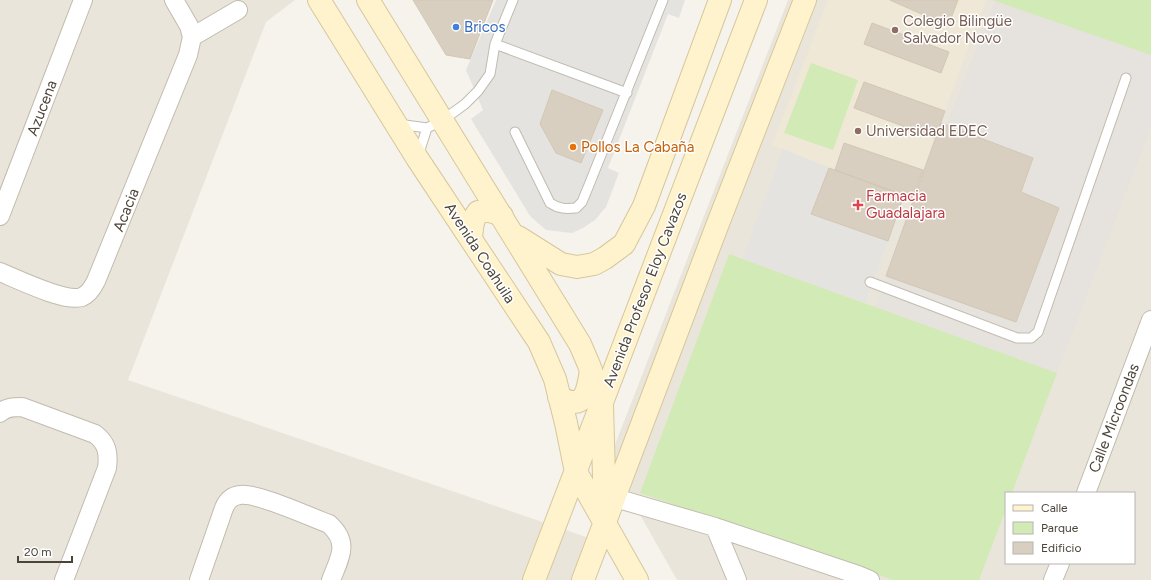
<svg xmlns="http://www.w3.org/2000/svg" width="1151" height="580" viewBox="0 0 1151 580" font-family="Figtree,sans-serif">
<rect width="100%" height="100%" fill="#f6f3ec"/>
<path fill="#eae5da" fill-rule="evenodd" d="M 0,0 L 295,0 L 266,22 L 128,380 L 592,539 L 573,580 L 0,580 Z
M 788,0 L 1151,0 L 1151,580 L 677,580 L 609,460 ZM 1006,493 L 1134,493 L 1134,563 L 1006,563 Z"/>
<path fill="#e6e2dd" d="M 995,1 L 1151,55 L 1151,127 L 1057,373 L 875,307 Z"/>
<path fill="#efe8d6" d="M 828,0 L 986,0 L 912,199 L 772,145 Z"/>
<path fill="#d2eab5" d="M 991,0 L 1151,0 L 1151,55 L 995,1 Z
M 811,63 L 858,80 L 833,150 L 784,133 Z
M 729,254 L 1057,373 L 1012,493 L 1006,493 L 1006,509 L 979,580 L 893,580 L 640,493 Z"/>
<path fill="#e5e3e0" d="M 496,0 L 685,0 L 679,18 L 668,14 L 608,168 L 619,173 L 606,207 L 595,220 L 583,228 L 572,233 L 546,230 L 530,216 L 471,119 L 483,110 L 466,70 Z
M 783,149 L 829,168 L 811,214 L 888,241 L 865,303 L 742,259 Z"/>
<path fill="#d8cfc1" stroke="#d3c7b4" d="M 413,0 L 493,0 L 470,59 L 446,55 Z
M 890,0 L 958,0 L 948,26 Z
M 872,23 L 949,52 L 941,73 L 864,44 Z
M 864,82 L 945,111 L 935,138 L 854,108 Z
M 552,90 L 603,110 L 581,163 L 556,153 L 540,124 Z
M 941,123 L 1033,158 L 1021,192 L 1059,208 L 1016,322 L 886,276 Z
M 844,143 L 923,170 L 912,199 L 835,170 Z
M 829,168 L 904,195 L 888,241 L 811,214 Z"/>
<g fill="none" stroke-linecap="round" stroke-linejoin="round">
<g stroke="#c2bbae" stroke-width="11">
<path id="lane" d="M 495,44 L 627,93
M 398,124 L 427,128 L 443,120 L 465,104 L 478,91 L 490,74 L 495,44 L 513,0
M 515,132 L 550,203 C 559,209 566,209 576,208 L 582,202 L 589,185 L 663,0
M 418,156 L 427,128
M 870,282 L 1017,338 L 1031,338 L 1038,332 L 1126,78"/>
</g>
<g stroke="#c2bbae" stroke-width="20">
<path id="street" d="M 192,37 L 238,10
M 0,216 L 83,0
M 0,272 C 17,279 66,303 82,297 C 89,294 93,287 96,281 L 188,55 L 192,37 L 189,26 L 174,0
M 0,413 C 6,407 14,407 22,407 L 95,434 C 107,443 109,453 107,468 L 64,580
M 1086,493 L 1151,320
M 615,498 L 715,527 L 858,575 L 870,580
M 715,527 L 737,580
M 199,580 L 224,508 C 227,501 231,496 240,495 C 256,492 310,517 329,524 C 350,543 340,557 331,580
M 1053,580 L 1060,563"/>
</g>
<g stroke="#d6c79b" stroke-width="24">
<path id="secondary" d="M 319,0 L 417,158 L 539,342 L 555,379 L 566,423 L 576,472 L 637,580
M 368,0 L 580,344 L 589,365 L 602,405 L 605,514
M 518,237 L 561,264 L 577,267 L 594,264 L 605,258 L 624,244 L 644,206 L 720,0
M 471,239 C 472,228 472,220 478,212 C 489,210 493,211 502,216
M 559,397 C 585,412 588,391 591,370
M 534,580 L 756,0
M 583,580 L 717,226 L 805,0"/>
</g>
<use href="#lane" stroke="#fff" stroke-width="9"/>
<use href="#street" stroke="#fff" stroke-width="18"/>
<use href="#secondary" stroke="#fff3cd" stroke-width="22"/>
</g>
<circle fill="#3f7fe0" stroke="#fff" stroke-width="1.5" cx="456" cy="27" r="4"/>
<g fill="#8d6e63" stroke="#fff" stroke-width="1.5">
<circle cx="895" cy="30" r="4"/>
<circle cx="858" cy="131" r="4"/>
</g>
<circle fill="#e8710a" stroke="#fff" stroke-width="1.5" cx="573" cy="147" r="4"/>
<path fill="#e0444e" stroke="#fff" stroke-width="1.5" d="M856 199h4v4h4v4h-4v4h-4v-4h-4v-4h4z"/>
<g text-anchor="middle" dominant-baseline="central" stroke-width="3" stroke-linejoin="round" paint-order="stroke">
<g font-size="15" fill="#785e54" stroke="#fff" text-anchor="start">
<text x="903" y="21">Colegio Bilingüe<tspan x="903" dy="17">Salvador Novo</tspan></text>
<text x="866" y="131">Universidad EDEC</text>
</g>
<g font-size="15" fill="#366cbe" stroke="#fff" text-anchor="start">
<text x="464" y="27">Bricos</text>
</g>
<g font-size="15" fill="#4b4439" stroke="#fff">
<text transform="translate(42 108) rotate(-69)">Azucena</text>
<text transform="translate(126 210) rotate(-68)">Acacia</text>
<text transform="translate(480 253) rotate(57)">Avenida Coahuila</text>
<text transform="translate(645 290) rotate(-69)">Avenida Profesor Eloy Cavazos</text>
<text transform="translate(1114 418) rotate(-69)">Calle Microondas</text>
</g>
<g font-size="15" fill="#c56008" stroke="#fff" text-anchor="start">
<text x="581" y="147">Pollos La Cabaña</text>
</g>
<g font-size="15" fill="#be3a42" stroke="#fff" text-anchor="start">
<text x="866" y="196">Farmacia<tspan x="866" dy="17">Guadalajara</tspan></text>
</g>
</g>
<rect x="1005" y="492" width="130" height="72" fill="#ffffff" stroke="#b7b4b0"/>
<rect x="1013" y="505" width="20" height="6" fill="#fff3cd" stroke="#b7b4b0"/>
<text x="1041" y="512" font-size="12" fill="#4b4439">Calle</text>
<rect x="1013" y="522" width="20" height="12" fill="#d2eab5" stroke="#b7b4b0"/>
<text x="1041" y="532" font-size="12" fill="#4b4439">Parque</text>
<rect x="1013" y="542" width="20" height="12" fill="#d8cfc1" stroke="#b7b4b0"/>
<text x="1041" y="552" font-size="12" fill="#4b4439">Edificio</text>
<path d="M18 556v6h54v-6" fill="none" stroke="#4b4439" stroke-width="2"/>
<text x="24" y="556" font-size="12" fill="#4b4439" stroke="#ffffff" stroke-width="3" paint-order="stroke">20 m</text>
</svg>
